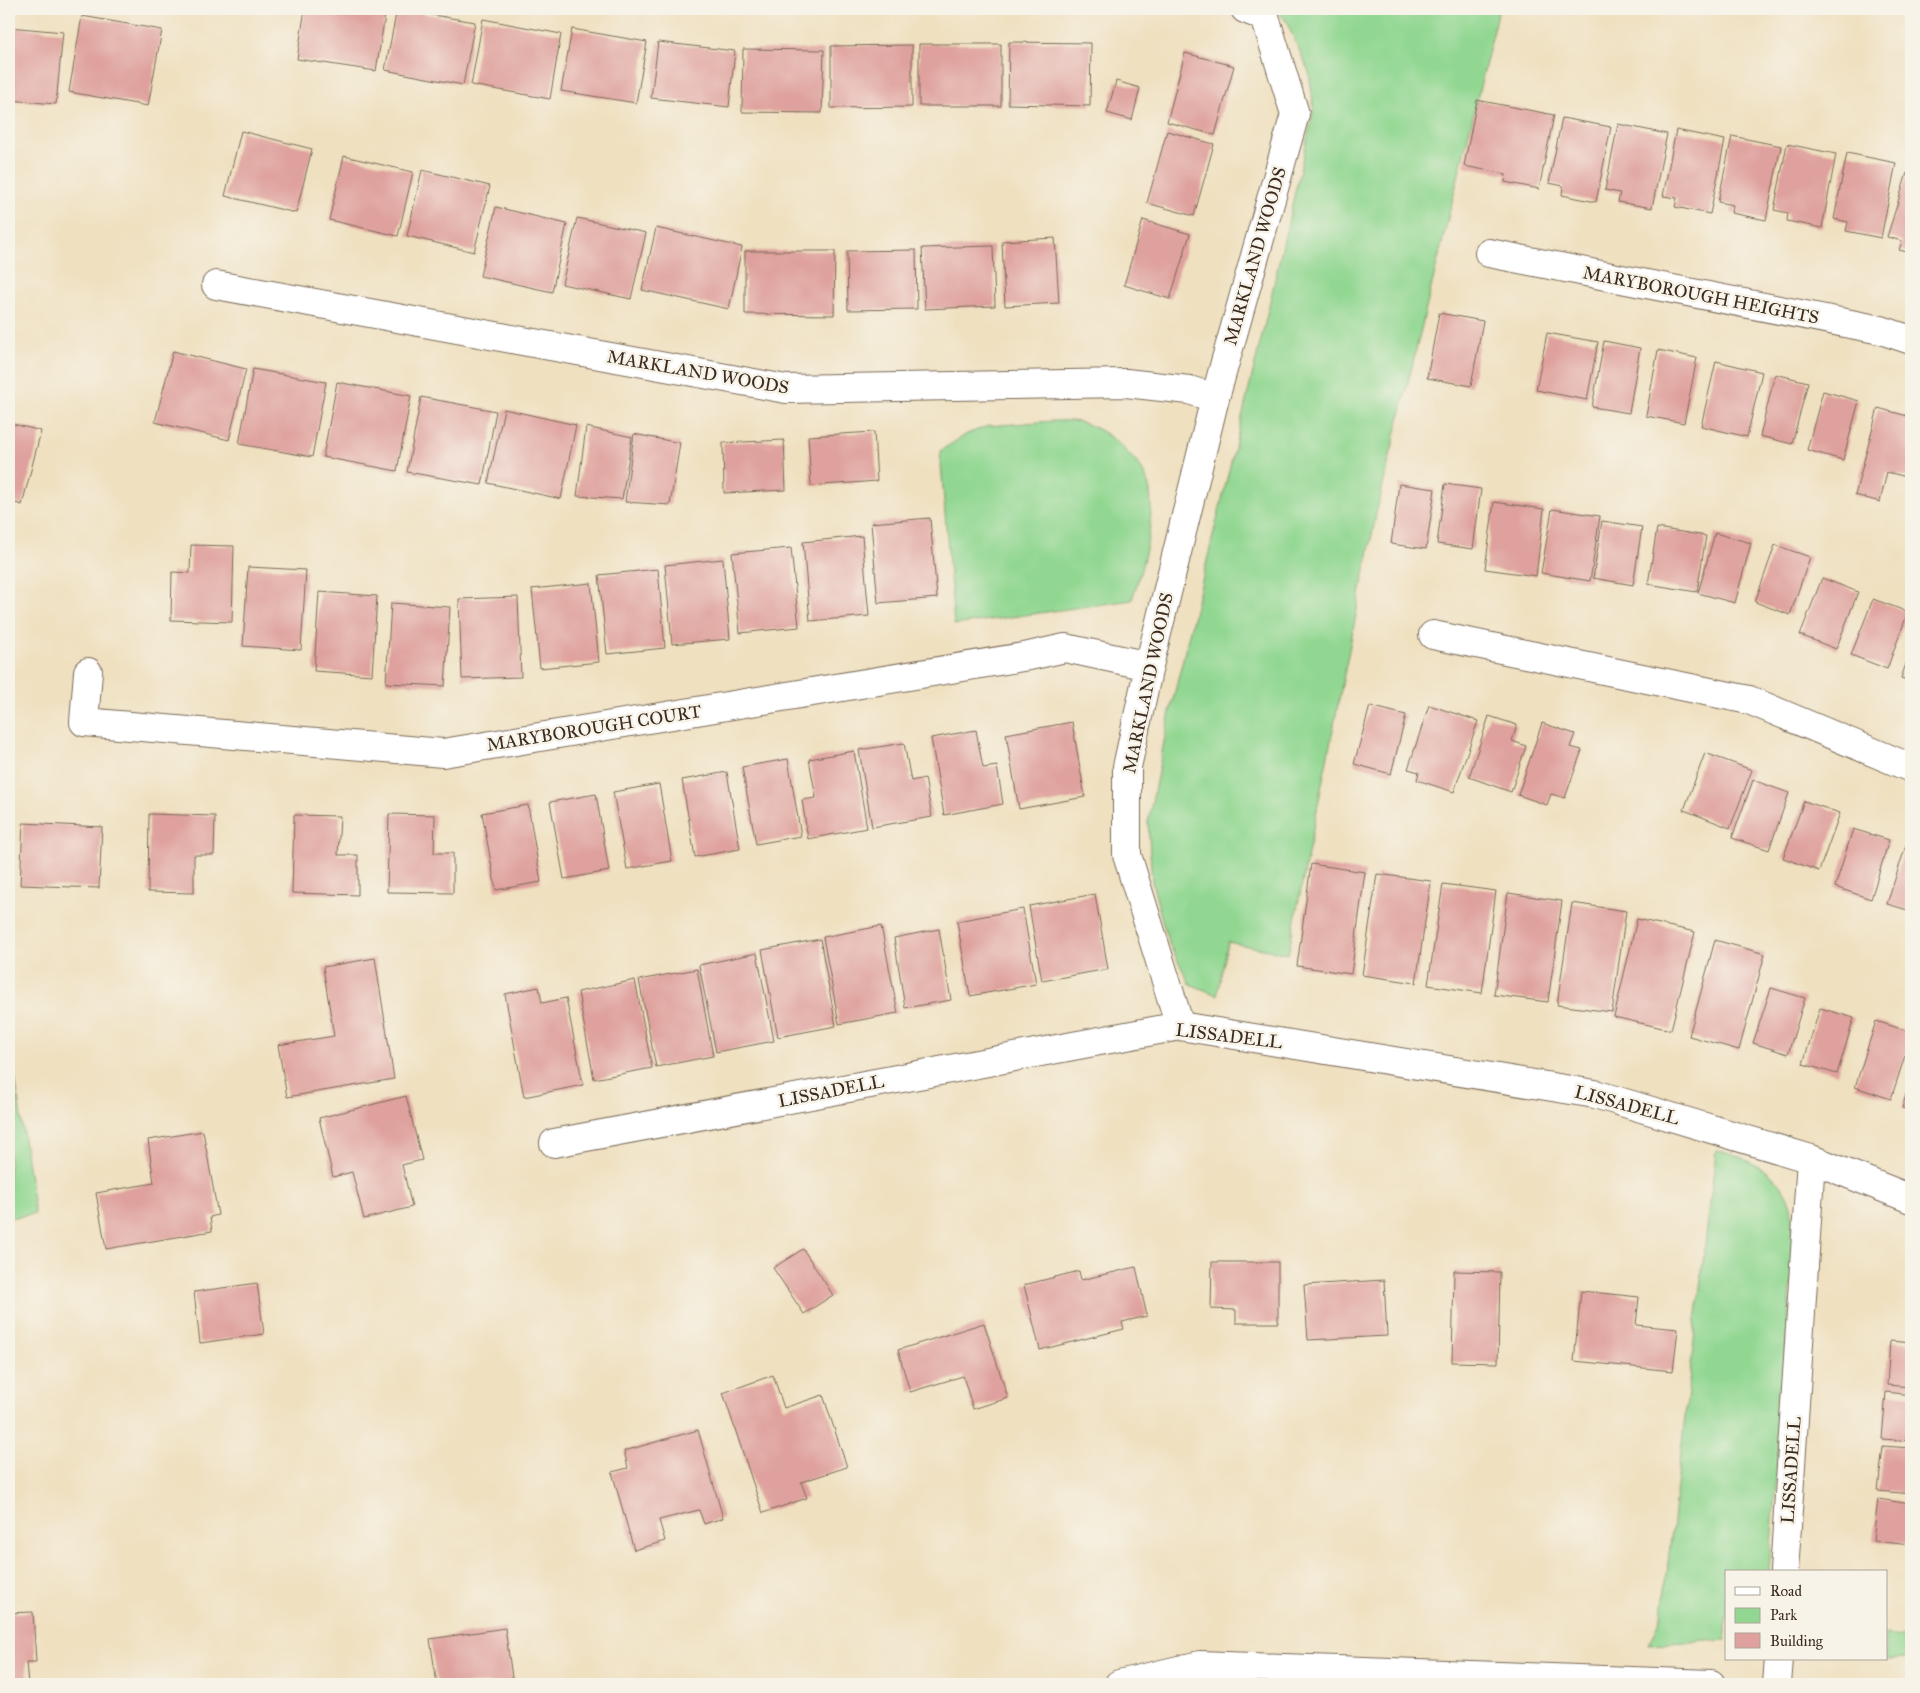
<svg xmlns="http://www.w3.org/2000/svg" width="1920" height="1693" viewBox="0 0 1920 1693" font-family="'IM FELL Great Primer',serif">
<rect width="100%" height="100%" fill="#f7f3e8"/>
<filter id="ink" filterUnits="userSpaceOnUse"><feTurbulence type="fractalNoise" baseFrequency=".02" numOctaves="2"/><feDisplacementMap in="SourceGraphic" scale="10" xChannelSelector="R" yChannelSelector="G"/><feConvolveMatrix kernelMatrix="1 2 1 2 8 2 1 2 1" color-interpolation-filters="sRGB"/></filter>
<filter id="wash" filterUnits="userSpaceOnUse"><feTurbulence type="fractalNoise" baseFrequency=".0096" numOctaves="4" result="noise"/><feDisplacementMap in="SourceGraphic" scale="20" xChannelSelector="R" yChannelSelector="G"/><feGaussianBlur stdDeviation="1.12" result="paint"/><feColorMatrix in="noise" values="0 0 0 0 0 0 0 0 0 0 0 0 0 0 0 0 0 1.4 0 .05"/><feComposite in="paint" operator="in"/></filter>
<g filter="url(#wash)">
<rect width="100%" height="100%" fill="#efe0c0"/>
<path fill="#91d791" stroke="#668058" d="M 1276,9 L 1499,9 L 1377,510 L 1288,954 L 1228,942 L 1217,995 L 1190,984 L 1168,942 L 1152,882 L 1148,822 L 1170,712 L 1265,323 L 1314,109 L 1309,72 L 1286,21 Z
M 1052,421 C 1060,421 1070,420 1079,422 C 1097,426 1115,439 1127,452 C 1132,458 1138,463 1142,470 C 1163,501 1142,568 1132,600 L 954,625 L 940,451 L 967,434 L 988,426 Z
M 9,1036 L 35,1214 L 9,1218 Z
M 1716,1151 C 1734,1152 1737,1156 1752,1163 C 1797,1186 1795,1216 1793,1262 L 1769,1572 L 1726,1572 L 1726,1640 L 1648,1644 L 1662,1615 Z
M 1886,1634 L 1911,1637 L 1911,1658 L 1886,1659 Z"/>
<g id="blocks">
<path fill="#dfa19d" d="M 305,9 L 386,9 L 376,71 L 297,59 Z
M 397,9 L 475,22 L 463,85 L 385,70 Z
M 1553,9 L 1574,9 L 1573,14 Z
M 82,16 L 162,30 L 148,106 L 69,92 Z
M 483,19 L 561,34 L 550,99 L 471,85 Z
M 9,27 L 63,32 L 56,104 L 9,100 Z
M 572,29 L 647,42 L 636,103 L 561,91 Z
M 658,42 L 735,51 L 729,107 L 651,98 Z
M 1009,42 L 1091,43 L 1090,106 L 1008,104 Z
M 919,44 L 1001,44 L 1001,106 L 919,106 Z
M 912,45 L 912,107 L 831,108 L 831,46 Z
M 743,49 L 824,50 L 822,113 L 742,112 Z
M 1185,53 L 1234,66 L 1215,135 L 1167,122 Z
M 1116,81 L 1140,88 L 1132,120 L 1107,113 Z
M 1477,100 L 1554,115 L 1539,189 L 1505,182 L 1506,174 L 1464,166 Z
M 1562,118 L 1611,127 L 1596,202 L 1562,195 L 1563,186 L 1549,183 Z
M 1618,124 L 1667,134 L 1652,208 L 1618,202 L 1620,193 L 1605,190 Z
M 1676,130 L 1725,140 L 1710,214 L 1675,207 L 1677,198 L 1663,196 Z
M 241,131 L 312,149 L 296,213 L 225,196 Z
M 1167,131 L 1214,144 L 1194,216 L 1147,203 Z
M 1732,136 L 1781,146 L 1766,220 L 1731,213 L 1733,205 L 1718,202 Z
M 1787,144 L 1836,154 L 1822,228 L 1787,221 L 1788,213 L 1774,210 Z
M 1847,153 L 1896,163 L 1881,238 L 1846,231 L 1848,222 L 1834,219 Z
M 344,156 L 413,172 L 398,236 L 329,220 Z
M 422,170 L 490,186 L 474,252 L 407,236 Z
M 1907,173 L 1911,174 L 1911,253 L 1899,250 L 1902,241 L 1887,237 Z
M 496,207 L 567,224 L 552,292 L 480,276 Z
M 577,218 L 646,233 L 631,299 L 562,284 Z
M 1143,220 L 1190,234 L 1170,299 L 1124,285 Z
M 656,228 L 742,247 L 729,309 L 642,290 Z
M 1055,238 L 1059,303 L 1005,306 L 1002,241 Z
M 993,246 L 995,306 L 925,309 L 922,248 Z
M 916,250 L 917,309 L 848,310 L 847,251 Z
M 745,251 L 835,251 L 834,315 L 745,314 Z
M 1439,313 L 1483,321 L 1471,386 L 1427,378 Z
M 1547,333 L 1598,342 L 1587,400 L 1536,390 Z
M 1604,341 L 1640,348 L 1629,413 L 1592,407 Z
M 1658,350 L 1697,358 L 1684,423 L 1646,416 Z
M 173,351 L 246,369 L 229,440 L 155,422 Z
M 1716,361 L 1762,372 L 1747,437 L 1701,426 Z
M 253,369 L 326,382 L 312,457 L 239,444 Z
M 1775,374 L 1808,382 L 1792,444 L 1760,436 Z
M 337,382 L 411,396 L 397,471 L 323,457 Z
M 1823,391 L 1859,401 L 1843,460 L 1807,450 Z
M 421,397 L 496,411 L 482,485 L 407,472 Z
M 1878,408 L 1911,417 L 1911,478 L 1887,472 L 1880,502 L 1855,495 Z
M 504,409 L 576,425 L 561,499 L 488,483 Z
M 9,423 L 41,431 L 22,505 L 9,501 Z
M 586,427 L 632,437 L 622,499 L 577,496 Z
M 874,432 L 877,481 L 811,486 L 808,436 Z
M 634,434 L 680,443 L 670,505 L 625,502 Z
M 784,440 L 786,490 L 724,493 L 723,443 Z
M 1399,484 L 1435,489 L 1426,549 L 1391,544 Z
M 1445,484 L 1481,489 L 1473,549 L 1437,544 Z
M 1494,502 L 1544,509 L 1536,576 L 1485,569 Z
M 1552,509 L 1600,516 L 1590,581 L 1541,573 Z
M 930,518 L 937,598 L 878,603 L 871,523 Z
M 1602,521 L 1642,527 L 1633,585 L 1593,578 Z
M 1657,528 L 1706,536 L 1697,592 L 1648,584 Z
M 1715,533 L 1751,543 L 1735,603 L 1698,593 Z
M 862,536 L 869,616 L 810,621 L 803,542 Z
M 191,545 L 234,546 L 232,622 L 171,620 L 172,572 L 190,573 Z
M 1775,545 L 1810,557 L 1790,615 L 1755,602 Z
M 791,548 L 799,627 L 740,633 L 732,553 Z
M 723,559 L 730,639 L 672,644 L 665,565 Z
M 248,567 L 306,570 L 301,650 L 243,646 Z
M 658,569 L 665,648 L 607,654 L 599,575 Z
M 1822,578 L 1858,592 L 1836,649 L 1800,635 Z
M 591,583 L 599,662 L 540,668 L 532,589 Z
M 319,592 L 377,596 L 372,675 L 314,671 Z
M 518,597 L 521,677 L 462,679 L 459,599 Z
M 1873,599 L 1908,612 L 1887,669 L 1851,655 Z
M 391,603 L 450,607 L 445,686 L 386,683 Z
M 1911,650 L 1911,681 L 1901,678 Z
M 1429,705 L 1478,721 L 1454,792 L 1417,780 L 1419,772 L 1408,769 Z
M 1370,706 L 1406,715 L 1391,774 L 1354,764 Z
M 1489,716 L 1517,725 L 1512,741 L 1526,746 L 1511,792 L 1469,777 Z
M 1072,722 L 1085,797 L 1019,809 L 1006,734 Z
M 1542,723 L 1575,734 L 1570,747 L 1582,750 L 1565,798 L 1551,794 L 1547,805 L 1518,795 Z
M 976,730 L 983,768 L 997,766 L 1003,804 L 944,815 L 931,738 Z
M 904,743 L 911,781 L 925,778 L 932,817 L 872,827 L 859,750 Z
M 854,751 L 867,828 L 808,839 L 802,800 L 816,798 L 809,759 Z
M 1705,753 L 1752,770 L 1730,828 L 1684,810 Z
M 788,759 L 801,836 L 756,844 L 742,767 Z
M 727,772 L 740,849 L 695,857 L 682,780 Z
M 1753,780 L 1789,793 L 1769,850 L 1732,838 Z
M 659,784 L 672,861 L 627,869 L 613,792 Z
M 596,794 L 609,871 L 564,879 L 550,802 Z
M 1804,801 L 1840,813 L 1819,871 L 1783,858 Z
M 528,805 L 541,882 L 496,890 L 482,813 Z
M 149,814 L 215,816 L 214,855 L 194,855 L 194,893 L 148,892 Z
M 389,814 L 435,815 L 434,853 L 453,853 L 453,893 L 387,892 Z
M 294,815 L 340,816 L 338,855 L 358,855 L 358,895 L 292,893 Z
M 23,823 L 102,827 L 99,888 L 20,885 Z
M 1853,829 L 1889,840 L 1871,899 L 1835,887 Z
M 1906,845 L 1911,847 L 1911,911 L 1887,904 Z
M 1311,864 L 1365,872 L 1351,974 L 1297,966 Z
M 1377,874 L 1431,881 L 1416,983 L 1362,975 Z
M 1443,884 L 1496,891 L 1482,993 L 1428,985 Z
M 1508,893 L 1562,901 L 1548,1002 L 1494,995 Z
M 1095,894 L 1108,969 L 1042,981 L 1029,906 Z
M 1572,903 L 1626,911 L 1612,1012 L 1557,1005 Z
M 1023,909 L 1036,984 L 970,996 L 957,921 Z
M 1637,919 L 1695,932 L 1671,1030 L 1614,1017 Z
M 881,926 L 898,1013 L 839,1024 L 823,937 Z
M 939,929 L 951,1000 L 905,1008 L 894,938 Z
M 820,939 L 836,1026 L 778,1037 L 762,950 Z
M 1715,940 L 1765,954 L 1739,1050 L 1689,1036 Z
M 757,953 L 774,1041 L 716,1052 L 699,965 Z
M 375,958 L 394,1079 L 287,1097 L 278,1045 L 334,1036 L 323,967 Z
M 697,969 L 713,1056 L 656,1067 L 639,980 Z
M 635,980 L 652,1068 L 594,1079 L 578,992 Z
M 539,987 L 542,1003 L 566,998 L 583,1085 L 524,1097 L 505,994 Z
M 1771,988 L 1805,998 L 1788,1054 L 1753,1043 Z
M 1820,1008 L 1854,1018 L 1837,1074 L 1803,1064 Z
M 1876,1021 L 1911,1032 L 1911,1037 L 1891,1099 L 1855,1087 Z
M 1911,1079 L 1911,1110 L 1902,1108 Z
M 406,1096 L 422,1160 L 402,1165 L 412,1207 L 364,1219 L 352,1172 L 333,1177 L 319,1118 Z
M 203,1131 L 218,1215 L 210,1217 L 212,1231 L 106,1249 L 96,1193 L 154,1183 L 148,1140 Z
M 803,1249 L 833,1295 L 804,1314 L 773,1268 Z
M 1212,1262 L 1278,1262 L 1278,1323 L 1236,1323 L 1236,1310 L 1211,1309 Z
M 1136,1267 L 1147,1316 L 1122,1322 L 1124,1329 L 1040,1350 L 1024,1285 L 1079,1271 L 1081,1280 Z
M 1454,1271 L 1500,1272 L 1498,1363 L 1452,1362 Z
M 1384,1280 L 1387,1336 L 1308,1340 L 1304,1285 Z
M 257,1283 L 264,1334 L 200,1343 L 194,1292 Z
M 1581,1291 L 1639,1297 L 1636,1325 L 1678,1329 L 1673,1371 L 1574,1361 Z
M 984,1323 L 1008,1398 L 973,1409 L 963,1376 L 910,1392 L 898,1350 Z
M 1890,1341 L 1911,1343 L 1911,1387 L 1887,1385 Z
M 773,1375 L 784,1408 L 823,1395 L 847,1467 L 801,1482 L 807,1498 L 763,1513 L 723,1393 Z
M 1886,1392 L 1911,1395 L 1911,1441 L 1882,1439 Z
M 698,1430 L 723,1518 L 704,1524 L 699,1510 L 659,1520 L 665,1541 L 634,1550 L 612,1472 L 628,1468 L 624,1451 Z
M 1883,1446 L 1911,1448 L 1911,1494 L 1878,1491 Z
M 1878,1499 L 1911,1504 L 1911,1545 L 1873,1541 Z
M 33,1612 L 36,1662 L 26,1662 L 28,1684 L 9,1684 L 9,1613 Z
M 505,1628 L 513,1684 L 437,1684 L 430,1639 Z"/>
</g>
</g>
<g filter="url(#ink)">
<use href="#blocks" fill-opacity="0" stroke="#7a6a57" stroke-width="1"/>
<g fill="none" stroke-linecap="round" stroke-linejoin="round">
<g stroke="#7a6a57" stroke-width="30">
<path id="street" d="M 1489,253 L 1881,330 L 1911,340
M 216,285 L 786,389 L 1126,383 L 1189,390 L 1215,398
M 1433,635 L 1749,700 L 1911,768
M 88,672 L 84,722 L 443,753 L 1029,656 L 1065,648 L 1149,666
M 1180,1026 L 1127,855 L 1127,767 L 1149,666 L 1215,398 L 1295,114 L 1265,17 L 1245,9
M 554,1143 L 1180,1026 L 1595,1094 L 1811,1159
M 1784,1572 L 1811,1159 L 1911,1199
M 1777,1684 L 1779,1659"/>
</g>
<g stroke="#7a6a57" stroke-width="30">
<path id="secondary" d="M 1119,1684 L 1200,1665 L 1711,1684"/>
</g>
<use href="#street" stroke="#fff" stroke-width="28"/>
<use href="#secondary" stroke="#fff" stroke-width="28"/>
</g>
</g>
<g text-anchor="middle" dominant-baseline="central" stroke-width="5" stroke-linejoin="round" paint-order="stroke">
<g font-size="18" fill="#3b2a1e" stroke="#f7f3e8">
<text transform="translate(1255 256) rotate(-74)">MARKLAND WOODS</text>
<text transform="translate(1701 295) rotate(11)">MARYBOROUGH HEIGHTS</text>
<text transform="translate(698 372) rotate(10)">MARKLAND WOODS</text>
<text transform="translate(1148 683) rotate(-78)">MARKLAND WOODS</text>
<text transform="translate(594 728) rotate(-9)">MARYBOROUGH COURT</text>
<text transform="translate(1229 1036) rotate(7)">LISSADELL</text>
<text transform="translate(831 1091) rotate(-11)">LISSADELL</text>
<text transform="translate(1627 1105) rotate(15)">LISSADELL</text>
<text transform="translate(1791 1470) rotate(-86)">LISSADELL</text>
</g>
</g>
<rect width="1920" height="1693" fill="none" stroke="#f7f3e8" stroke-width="30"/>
<rect x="1725" y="1570" width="162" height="90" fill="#f7f3e8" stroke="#aca397"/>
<rect x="1735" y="1587" width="25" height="8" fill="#ffffff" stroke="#aca397"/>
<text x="1770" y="1596" font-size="15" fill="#3b2a1e">Road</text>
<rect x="1735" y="1608" width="25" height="15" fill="#91d791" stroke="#aca397"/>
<text x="1770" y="1620" font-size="15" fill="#3b2a1e">Park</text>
<rect x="1735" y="1633" width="25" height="15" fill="#dfa19d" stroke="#aca397"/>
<text x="1770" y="1646" font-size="15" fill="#3b2a1e">Building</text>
</svg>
